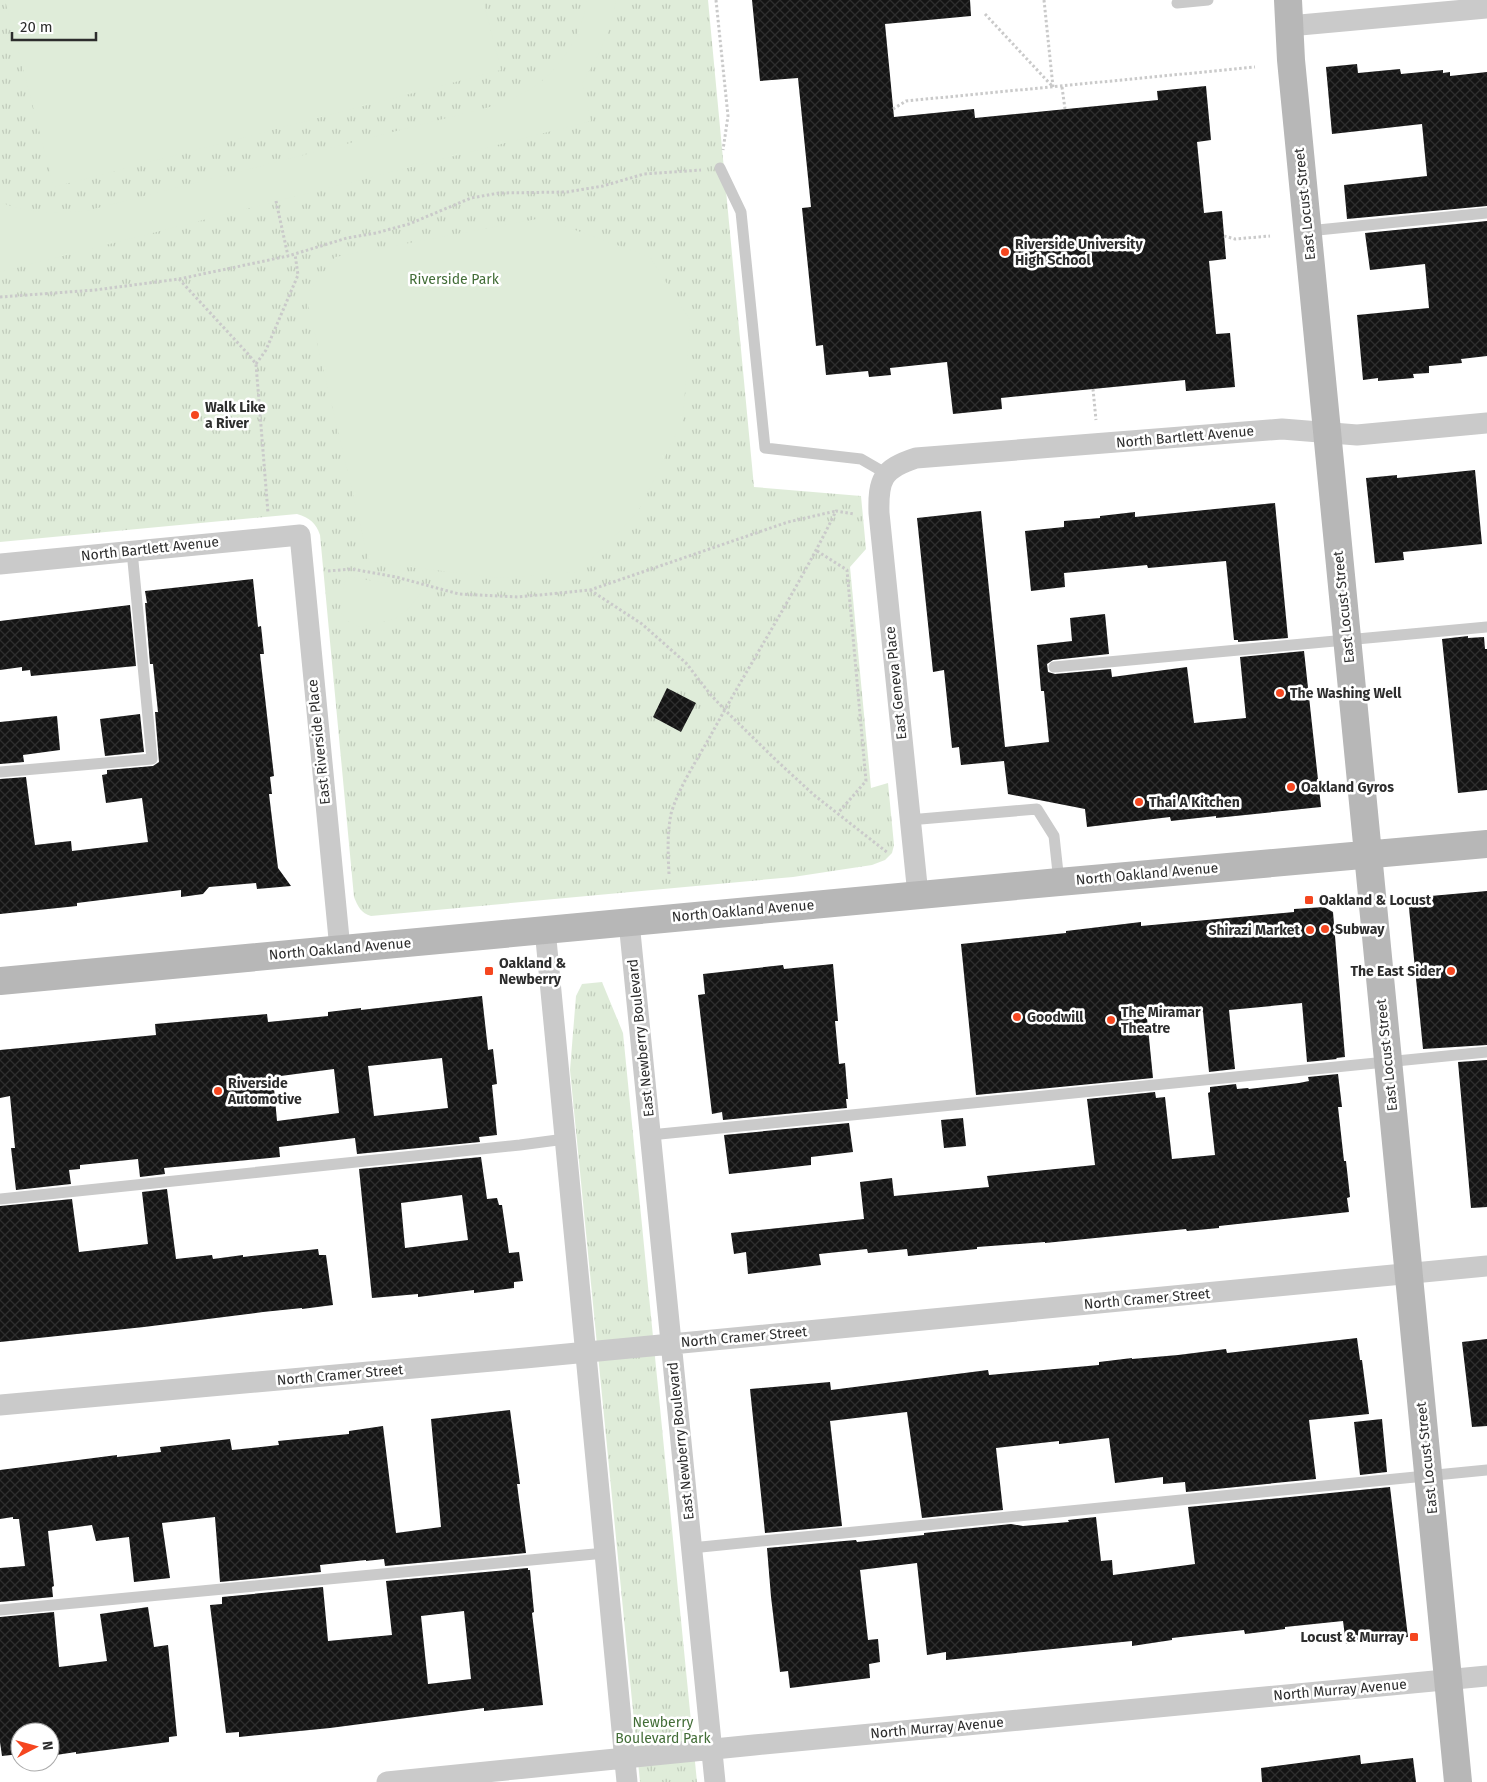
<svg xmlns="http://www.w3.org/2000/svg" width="1487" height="1782" viewBox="0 0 1487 1782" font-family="'Fira Sans',sans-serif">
<defs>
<pattern id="park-tufts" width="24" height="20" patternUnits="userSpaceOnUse" patternTransform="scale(1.25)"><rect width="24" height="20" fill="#dfecd9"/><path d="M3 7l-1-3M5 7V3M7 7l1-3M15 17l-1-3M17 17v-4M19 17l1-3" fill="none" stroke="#c0cbbb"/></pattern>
<pattern id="building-cross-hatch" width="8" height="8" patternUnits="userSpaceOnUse" patternTransform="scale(1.25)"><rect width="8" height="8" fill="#141414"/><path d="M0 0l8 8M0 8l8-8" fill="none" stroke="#2e2e2e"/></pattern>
</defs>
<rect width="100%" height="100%" fill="#fff"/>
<path fill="url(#park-tufts)" d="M 0,0 L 708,0 L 754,487 L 861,496 L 866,549 L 850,567 L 871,788 L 888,783 L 894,845 L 892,853 L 885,860 L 872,865 L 793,877 L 371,916 C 361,913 358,907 354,897 L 320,535 C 316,523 310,518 297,514 L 0,542 Z
M 602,982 L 623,1033 L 697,1782 L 640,1782 L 570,1070 L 576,996 L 582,984 Z"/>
<path fill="#dfecd9" d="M 5,0 L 483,0 L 501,70 L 54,187 Z
M 587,0 L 616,0 C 610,34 600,54 582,83 L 591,121 L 0,272 L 0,202 C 31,215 53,213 86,211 L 505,103 C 517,96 529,91 539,83 C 564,65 583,30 587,0 Z
M 542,218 L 650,257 L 690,320 L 683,420 L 638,512 L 579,572 L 499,578 L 369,562 L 306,296 L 335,257 Z
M 349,577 L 407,586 L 421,593 L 409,608 L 395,619 L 360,627 L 345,620 L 340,609 L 345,582 Z"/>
<path fill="url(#building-cross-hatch)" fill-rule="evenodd" d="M 752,0 L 970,0 L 971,16 L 885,24 L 894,117 L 974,109 L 975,118 L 1158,100 L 1157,91 L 1206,86 L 1211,140 L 1197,142 L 1204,213 L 1222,211 L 1226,259 L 1209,261 L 1216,334 L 1230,333 L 1235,387 L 1186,391 L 1185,380 L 1001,398 L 1002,409 L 953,414 L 947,362 L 890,368 L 891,375 L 869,377 L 868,371 L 826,375 L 823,345 L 816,346 L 802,208 L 811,207 L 798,78 L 760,81 Z
M 1357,64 L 1358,73 L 1400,69 L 1401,74 L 1443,70 L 1443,73 L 1450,72 L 1450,76 L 1487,72 L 1487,206 L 1347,219 L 1344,185 L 1427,176 L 1422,124 L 1332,134 L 1326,67 Z
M 1487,221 L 1487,356 L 1461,359 L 1462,363 L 1429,366 L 1429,373 L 1413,374 L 1414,378 L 1378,381 L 1378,378 L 1363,380 L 1357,315 L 1429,308 L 1425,264 L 1370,270 L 1365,233 Z
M 1475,470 L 1482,544 L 1403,552 L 1404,560 L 1375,563 L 1366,478 L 1397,475 L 1397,478 Z
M 1275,503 L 1288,638 L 1238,642 L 1238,640 L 1234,640 L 1226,561 L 1148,568 L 1147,565 L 1064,573 L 1065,587 L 1031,591 L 1025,531 L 1064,527 L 1064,521 L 1100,518 L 1100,516 L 1135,512 L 1135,517 Z
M 981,511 L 1005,747 L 1049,742 L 1044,691 L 1041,691 L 1037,645 L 1072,641 L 1070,618 L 1105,614 L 1109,654 L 1053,660 L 1047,664 L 1048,672 L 1055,674 L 1111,669 L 1112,677 L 1187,667 L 1194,723 L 1246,718 L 1240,657 L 1304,651 L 1321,807 L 1216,818 L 1216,816 L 1171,821 L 1170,817 L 1087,827 L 1085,809 L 1008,794 L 1004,761 L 961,765 L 959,747 L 952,748 L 944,670 L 933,672 L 917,518 Z
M 253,579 L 258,627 L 261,626 L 264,654 L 260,654 L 274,776 L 270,777 L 272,794 L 269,794 L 278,868 L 291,886 L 257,889 L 256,883 L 209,887 L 203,894 L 181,897 L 181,890 L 77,903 L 77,906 L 0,914 L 0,779 L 26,777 L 35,845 L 71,841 L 72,851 L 148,842 L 142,798 L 106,803 L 102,775 L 107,774 L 107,770 L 153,766 L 159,762 L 155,712 L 158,712 L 153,664 L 150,664 L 145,603 L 147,603 L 145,591 Z
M 130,605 L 136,666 L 31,676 L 30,670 L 22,671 L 22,667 L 0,670 L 0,621 Z
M 1468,636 L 1468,638 L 1484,637 L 1485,649 L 1487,649 L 1487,790 L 1458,793 L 1442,639 Z
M 667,688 L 696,703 L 681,732 L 653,717 Z
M 140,714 L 144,752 L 105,756 L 100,719 Z
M 57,716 L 60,750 L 23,755 L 24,762 L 0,764 L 0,722 Z
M 1487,891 L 1487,1045 L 1423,1049 L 1408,898 Z
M 1324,907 L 1333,912 L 1345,1057 L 1336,1058 L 1337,1059 L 1307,1062 L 1302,1003 L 1229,1010 L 1235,1069 L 1209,1072 L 1203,1012 L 1147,1018 L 1153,1078 L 976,1095 L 961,944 L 1066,933 L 1066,931 L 1141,922 L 1141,926 L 1294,912 L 1294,909 Z
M 833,964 L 838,1021 L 835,1021 L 839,1064 L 845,1063 L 848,1099 L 846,1099 L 847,1108 L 723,1120 L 722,1112 L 712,1114 L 698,995 L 705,994 L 703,974 L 783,965 L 784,969 Z
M 482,996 L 488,1050 L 493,1049 L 497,1084 L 492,1085 L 497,1135 L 479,1137 L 480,1142 L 357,1154 L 355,1138 L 279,1147 L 280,1157 L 164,1168 L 165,1174 L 140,1177 L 138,1159 L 80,1165 L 80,1169 L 69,1170 L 71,1184 L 16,1190 L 11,1148 L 15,1148 L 10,1096 L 0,1098 L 0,1050 L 156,1035 L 155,1024 L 267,1014 L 268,1022 L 328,1016 L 328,1012 L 361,1008 L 361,1010 ZM 442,1058 L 448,1108 L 374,1116 L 368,1066 ZM 334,1069 L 339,1113 L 277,1121 L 273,1077 Z
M 1487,1060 L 1487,1207 L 1471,1208 L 1458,1062 Z
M 1338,1074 L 1342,1107 L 1338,1107 L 1344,1161 L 1346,1161 L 1350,1197 L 1347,1198 L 1349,1212 L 1219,1226 L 1219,1228 L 1187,1231 L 1186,1229 L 1045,1243 L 1045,1242 L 977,1247 L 977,1249 L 908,1256 L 907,1249 L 868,1253 L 867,1249 L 819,1254 L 821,1265 L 748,1274 L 746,1252 L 734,1254 L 731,1233 L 864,1219 L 860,1182 L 892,1178 L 894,1196 L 989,1187 L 987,1176 L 1095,1165 L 1087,1099 L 1155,1092 L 1156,1098 L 1165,1097 L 1172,1159 L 1215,1155 L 1208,1093 L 1210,1092 L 1210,1087 L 1236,1084 L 1237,1089 L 1248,1088 L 1249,1089 L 1299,1083 L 1309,1081 L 1308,1077 Z
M 963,1118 L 966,1146 L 944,1148 L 941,1120 Z
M 849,1123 L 853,1152 L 811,1157 L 811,1165 L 729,1174 L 724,1135 Z
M 481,1157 L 487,1199 L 497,1198 L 499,1205 L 502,1205 L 509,1253 L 519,1252 L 523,1281 L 514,1282 L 514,1288 L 474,1293 L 474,1290 L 418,1297 L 418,1294 L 372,1298 L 359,1169 ZM 462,1195 L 468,1240 L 405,1248 L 401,1203 Z
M 167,1189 L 176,1259 L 212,1255 L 213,1259 L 243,1255 L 243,1257 L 318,1249 L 319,1255 L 326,1255 L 333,1305 L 302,1309 L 302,1308 L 263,1312 L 144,1327 L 0,1342 L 0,1206 L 72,1199 L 79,1252 L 148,1244 L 142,1192 Z
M 1357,1338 L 1360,1360 L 1362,1360 L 1369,1414 L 1309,1420 L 1316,1479 L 1186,1492 L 1185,1482 L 1163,1484 L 1163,1477 L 1115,1483 L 1109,1438 L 1059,1444 L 1059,1441 L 996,1448 L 1003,1510 L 922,1518 L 907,1412 L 830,1421 L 842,1526 L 765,1533 L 750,1389 L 830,1382 L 831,1390 L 988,1370 L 989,1375 L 1099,1365 L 1099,1362 L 1132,1358 L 1132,1359 L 1178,1355 L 1226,1349 L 1227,1353 Z
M 1487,1339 L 1487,1426 L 1472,1427 L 1462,1342 Z
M 510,1410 L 520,1484 L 517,1484 L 526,1553 L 385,1566 L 384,1559 L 366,1561 L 366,1560 L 320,1565 L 321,1572 L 220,1582 L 215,1517 L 162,1523 L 170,1578 L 134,1582 L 129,1537 L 96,1541 L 92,1525 L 48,1531 L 54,1586 L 52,1587 L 53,1597 L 0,1602 L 0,1568 L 25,1566 L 19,1519 L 13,1519 L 13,1517 L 0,1519 L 0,1470 L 117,1455 L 117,1457 L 161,1452 L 160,1447 L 230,1439 L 232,1450 L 279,1445 L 278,1441 L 349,1434 L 349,1431 L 383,1426 L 396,1533 L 441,1527 L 431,1419 Z
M 1382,1419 L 1387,1472 L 1360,1475 L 1354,1422 Z
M 1390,1487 L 1408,1637 L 1346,1644 L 1343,1621 L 1285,1627 L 1285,1629 L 1245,1634 L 1244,1630 L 1172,1638 L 1172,1640 L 1132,1646 L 1132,1641 L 946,1660 L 946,1652 L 927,1655 L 917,1563 L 860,1570 L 868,1640 L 878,1639 L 880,1662 L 869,1664 L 870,1678 L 790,1688 L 788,1671 L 780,1672 L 771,1597 L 767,1548 L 844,1541 L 856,1540 L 857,1542 L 924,1535 L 924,1533 L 1011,1524 L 1023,1526 L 1069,1522 L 1068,1520 L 1096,1517 L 1101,1561 L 1112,1560 L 1113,1575 L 1195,1564 L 1188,1507 Z
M 528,1568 L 528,1570 L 530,1570 L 534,1612 L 532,1613 L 543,1705 L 484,1711 L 484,1708 L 330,1728 L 239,1737 L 239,1732 L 226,1733 L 210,1605 L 222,1604 L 222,1597 L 323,1587 L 328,1641 L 392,1635 L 386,1581 ZM 464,1611 L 471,1679 L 428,1684 L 421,1616 Z
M 148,1607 L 154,1647 L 168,1645 L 177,1736 L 169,1737 L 169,1742 L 76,1754 L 76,1752 L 56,1755 L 55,1750 L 50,1751 L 50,1732 L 20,1732 L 20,1754 L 2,1756 L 0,1742 L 0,1617 L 54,1612 L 59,1667 L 107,1661 L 100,1614 Z
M 1360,1755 L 1361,1764 L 1413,1758 L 1416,1782 L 1262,1782 L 1261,1768 Z"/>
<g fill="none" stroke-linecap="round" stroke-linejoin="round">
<path stroke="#cacaca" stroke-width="3" stroke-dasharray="2.5 2.5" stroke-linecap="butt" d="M 716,0 L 728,116 L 723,150
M 1044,0 L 1053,87
M 985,14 L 1053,87
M 1062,87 L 1065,109
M 893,109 L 906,101 L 1255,67
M 276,201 L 288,256
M 1224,236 L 1235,239 L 1270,236
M 179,279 L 288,256 L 347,238 L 376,233 L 409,224 L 471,198 L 499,193 L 567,192 L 603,186 L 644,174 L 701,170
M 0,297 L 95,290 L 179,279 L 249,355 L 256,364 L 268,513
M 256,364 L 266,350 L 298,275 L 295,254
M 1093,389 L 1096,420
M 817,551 L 847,570 L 866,781 L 838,813
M 328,571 L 352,569 L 396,577 L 459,594 L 518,597 L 590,590 L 788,522 L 836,511
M 590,590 L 642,624 L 686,663 L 710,694 L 725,710 L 777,761 L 814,795 L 888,853
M 669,874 C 668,854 667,834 671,814 C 678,788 699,757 712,733 C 753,658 799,587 836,511 L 854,514"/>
<path stroke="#cacaca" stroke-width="11" d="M 1177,3 L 1208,0
M 720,168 L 741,212 L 765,448 L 861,459 L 887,474
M 1308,231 L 1487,213
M 1054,667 L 1487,627
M 0,772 L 152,759 L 132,551
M 909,820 L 1037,809 L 1054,836 L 1059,882
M 650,1135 L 1487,1052
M 0,1199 L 520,1145 L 565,1139
M 691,1548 L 1487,1470
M 0,1610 L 605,1553"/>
<path stroke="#cacaca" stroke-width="21" d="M 1289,26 L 1487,8
M 0,564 L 300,535 L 340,949
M 918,895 L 879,513 C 878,480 882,469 916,458 L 1282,429 L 1357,435 L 1487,423
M 629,922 L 715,1782
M 545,929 L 627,1782
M 0,1405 L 525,1358 L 1487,1266
M 387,1782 L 754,1745 L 1487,1676"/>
<path stroke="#b7b7b7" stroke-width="28" d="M 1288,0 L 1291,60 L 1458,1782
M 0,981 L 1059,882 L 1487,844"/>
</g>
<g fill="#f5461f" stroke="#fff" stroke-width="2">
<circle cx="1005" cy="252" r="5"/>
<circle cx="195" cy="415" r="5"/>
<circle cx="1280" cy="693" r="5"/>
<circle cx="1291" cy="787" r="5"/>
<circle cx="1139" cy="802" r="5"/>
<rect x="1304" y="895" width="10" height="10" rx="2.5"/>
<circle cx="1325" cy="929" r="5"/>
<circle cx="1310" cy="930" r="5"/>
<rect x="484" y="966" width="10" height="10" rx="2.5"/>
<circle cx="1451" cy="971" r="5"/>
<circle cx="1017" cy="1017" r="5"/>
<circle cx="1111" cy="1020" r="5"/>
<circle cx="218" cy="1091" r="5"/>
<rect x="1409" y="1632" width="10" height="10" rx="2.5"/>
</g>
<g text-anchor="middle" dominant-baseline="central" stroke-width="5" stroke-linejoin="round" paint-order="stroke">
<g font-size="14" fill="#2d2d2d" stroke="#fff">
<text transform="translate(1305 204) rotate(-96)">East Locust Street</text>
<text transform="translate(1185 437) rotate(-5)">North Bartlett Avenue</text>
<text transform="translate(150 549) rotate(-6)">North Bartlett Avenue</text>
<text transform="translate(1344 607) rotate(-96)">East Locust Street</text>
<text transform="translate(896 683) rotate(-96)">East Geneva Place</text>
<text transform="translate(319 742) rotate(-96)">East Riverside Place</text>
<text transform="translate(1147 874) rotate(-5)">North Oakland Avenue</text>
<text transform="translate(743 911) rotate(-5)">North Oakland Avenue</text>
<text transform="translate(340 949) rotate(-5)">North Oakland Avenue</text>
<text transform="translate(641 1038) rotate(-96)">East Newberry Boulevard</text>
<text transform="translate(1387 1055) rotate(-96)">East Locust Street</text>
<text transform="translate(1147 1299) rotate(-5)">North Cramer Street</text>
<text transform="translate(744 1337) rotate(-5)">North Cramer Street</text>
<text transform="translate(340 1375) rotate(-5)">North Cramer Street</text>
<text transform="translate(681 1441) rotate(-96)">East Newberry Boulevard</text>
<text transform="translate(1427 1458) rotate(-96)">East Locust Street</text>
<text transform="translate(1340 1690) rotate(-5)">North Murray Avenue</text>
<text transform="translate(937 1728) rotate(-5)">North Murray Avenue</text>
</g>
<g font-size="14" font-weight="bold" fill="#2d2d2d" stroke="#fff" text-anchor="start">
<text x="1015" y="244">Riverside University<tspan x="1015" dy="16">High School</tspan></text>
<text x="205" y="407">Walk Like<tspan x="205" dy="16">a River</tspan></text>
<text x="1290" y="693">The Washing Well</text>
<text x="1301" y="787">Oakland Gyros</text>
<text x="1149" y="802">Thai A Kitchen</text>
<text x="1319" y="900">Oakland &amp; Locust</text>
<text x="1335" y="929">Subway</text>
<text x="1300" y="930" text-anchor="end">Shirazi Market</text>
<text x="499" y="963">Oakland &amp;<tspan x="499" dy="16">Newberry</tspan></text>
<text x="1441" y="971" text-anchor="end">The East Sider</text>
<text x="1121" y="1012">The Miramar<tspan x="1121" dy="16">Theatre</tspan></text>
<text x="1027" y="1017">Goodwill</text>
<text x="228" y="1083">Riverside<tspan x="228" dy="16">Automotive</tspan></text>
<text x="1404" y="1637" text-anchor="end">Locust &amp; Murray</text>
</g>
<g font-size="14" fill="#426d37" stroke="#fff">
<text x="454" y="279">Riverside Park</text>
<text x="663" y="1722">Newberry<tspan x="663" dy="16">Boulevard Park</tspan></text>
</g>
</g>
<g transform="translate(35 1747) rotate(84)"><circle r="24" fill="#ffffff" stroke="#ababab"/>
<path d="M0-4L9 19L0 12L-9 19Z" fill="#f5461f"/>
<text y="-8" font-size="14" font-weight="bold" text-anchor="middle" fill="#2d2d2d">N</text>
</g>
<path d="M12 32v8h84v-8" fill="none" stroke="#2d2d2d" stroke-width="2.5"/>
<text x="20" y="32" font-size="15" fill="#2d2d2d" stroke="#ffffff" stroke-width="4" paint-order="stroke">20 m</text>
</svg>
